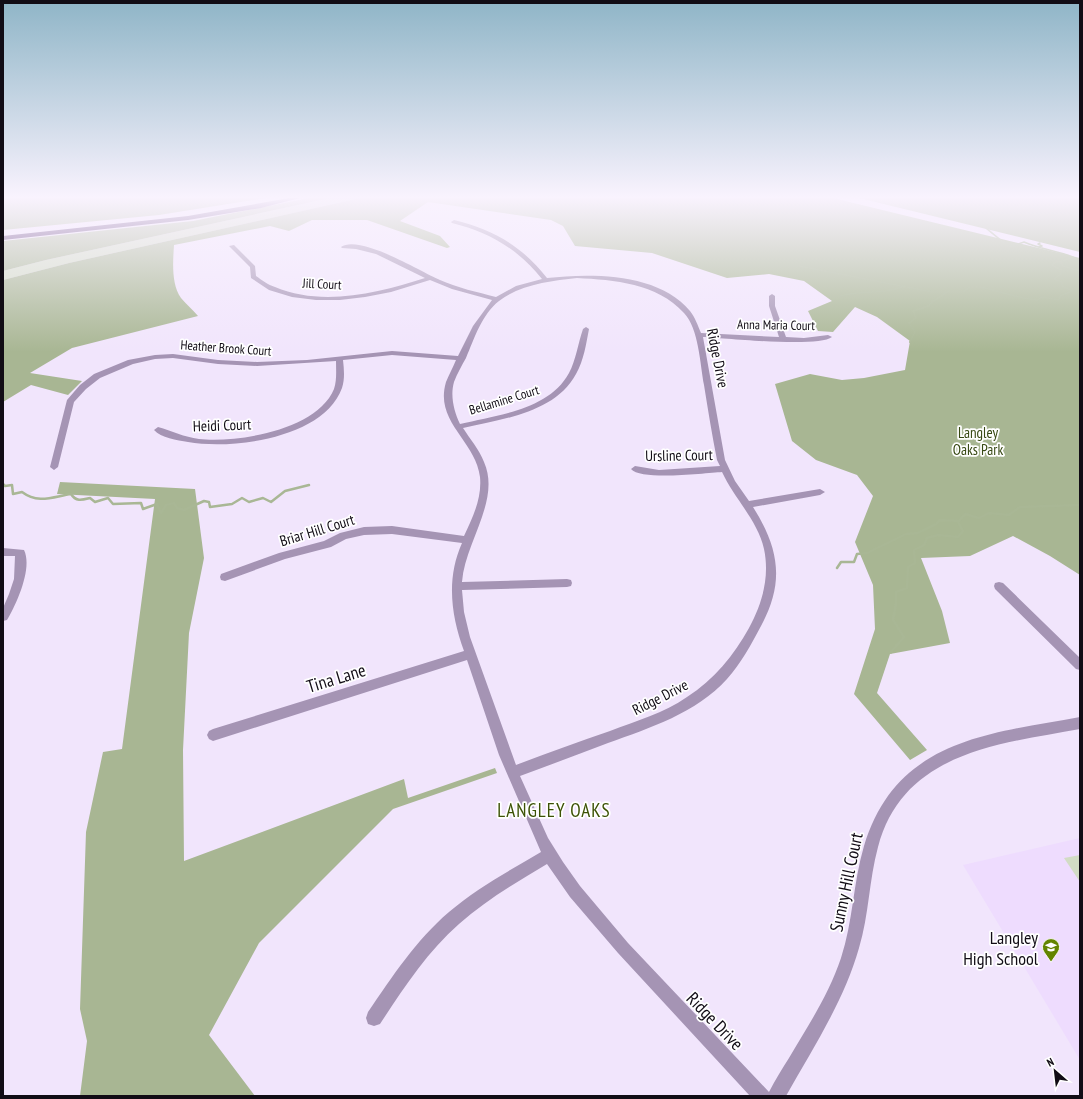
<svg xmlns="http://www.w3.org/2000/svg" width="1083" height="1099" viewBox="0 0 1083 1099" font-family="'PT Sans Narrow',sans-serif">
<rect width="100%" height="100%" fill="#f1e5fc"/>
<path fill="#eedcfe" d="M 1080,838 L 1080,1060 L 963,865 Z"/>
<path fill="#d2dcc5" d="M 330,198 L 360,198 L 69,263 L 3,280 L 3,271 L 46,260 Z
M 1080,855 L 1080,882 L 1064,858 Z"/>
<path fill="#a8b693" d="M 3,198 L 265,198 L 159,215 L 3,230 Z
M 309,198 L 330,198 L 46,260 L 3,271 L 3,241 L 193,221 Z
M 360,198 L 833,198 L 1080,258 L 1080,575 L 1050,556 L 1013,536 L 970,556 L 921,558 L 942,611 L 950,643 L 890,654 L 877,693 L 927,750 L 910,760 L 854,694 L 875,629 L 873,585 L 855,542 L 873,496 L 857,475 L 816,460 L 792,441 L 775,384 L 810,374 L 842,380 L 864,378 L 905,370 L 910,341 L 877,317 L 855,307 L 833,332 L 818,331 L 808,311 L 832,301 L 804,281 L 769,274 L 727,278 L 652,253 L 575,246 L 563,226 L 551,220 L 428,202 L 400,221 L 440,236 L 450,247 L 447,248 L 367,220 L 312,220 L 289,231 L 270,226 L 174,245 C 173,261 171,284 181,298 C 186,304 193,310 198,316 L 72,348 L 30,373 L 82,381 L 68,395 L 31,385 L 3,402 L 3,280 L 69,263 Z
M 859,198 L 1080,198 L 1080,252 Z
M 60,482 L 195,489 L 204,558 L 189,633 L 183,750 L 184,861 L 404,779 L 408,798 L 495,768 L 497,773 L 393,809 L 259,943 L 209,1035 L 255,1096 L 80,1096 L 87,1041 L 80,1009 L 86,832 L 103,752 L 122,749 L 155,499 L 57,494 Z"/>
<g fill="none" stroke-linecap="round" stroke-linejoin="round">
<path stroke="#a9b795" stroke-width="1.5" d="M 938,198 L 975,207 L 977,209 C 977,212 976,216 977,219 C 978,223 1004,242 1009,247 L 1024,242 C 1040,249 1057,251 1073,257 L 1060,262 L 1063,266 L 1080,271
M 707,202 L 718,200 L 719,198
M 977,209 C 1004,215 1011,211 1036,200 L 1035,198
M 1049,241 L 1053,235 L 1051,233 L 1054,231 L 1080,229
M 1039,247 L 1042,246 L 1038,244 L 1040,243
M 799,266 L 932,292 L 963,292 L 970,287 L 981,287 L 1023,298 L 1037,300 L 1042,297 L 1059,300 L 1060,296 L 1072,291 L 1062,286 L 1062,282 L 1054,279 L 1061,274 L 1061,270 L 1052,265 L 1055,262 L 1060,262
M 1080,275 L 1080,281
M 840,296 C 862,290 884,295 905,286
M 932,302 L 949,291"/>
<path stroke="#a9b795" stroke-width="2" d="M 910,342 L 915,332 L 909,323 L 916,318 L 913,311 L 929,306 L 932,301"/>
<path stroke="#a9b795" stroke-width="2.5" d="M 3,484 L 5,486 L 12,485 L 13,494 L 22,492 C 38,504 52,497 71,494 C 76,502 82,500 90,498 L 95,502 L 108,498 L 113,504 L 141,503 L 143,509 L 157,504 L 161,513 L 166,505 L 174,503 L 177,508 L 184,510 L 204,501 L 209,502 L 210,507 L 232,504 L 242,498 L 249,502 L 263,498 L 271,502 L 285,491 L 309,485
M 837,568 L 841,562 L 854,562 L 857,554 L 867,553 L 906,534 L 918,533 L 936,524 L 940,520 L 959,521
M 896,604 L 896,592 L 907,588 L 908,567 L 915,563 L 914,550 L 924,545 L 927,538 L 938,535 L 958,537 L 963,531 L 958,522 L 965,514 L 979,518 L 989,513 L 1009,515 L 1020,507 L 1080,505"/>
<path stroke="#a9b795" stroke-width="3" d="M 891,652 L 904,637 L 893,620 L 896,603"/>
<path fill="#a594b4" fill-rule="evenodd" d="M 454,220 C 493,229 523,247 547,278 C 592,273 659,273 690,311 C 695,317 698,326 701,333 L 779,337 L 769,306 L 769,296 L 772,294 L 775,296 L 775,306 L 786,337 L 804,338 L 828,335 L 832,337 C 818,348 725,338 703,337 L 725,460 L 735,481 L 749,501 L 820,489 L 825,492 L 820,495 L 753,507 C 779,548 785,582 761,626 C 751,645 741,663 727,679 C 696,713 650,728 608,743 C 579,754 550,765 520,776 L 548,838 L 563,862 L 580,886 L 628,943 L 769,1092 C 775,1080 782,1069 789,1058 C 808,1026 829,994 841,958 C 853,922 853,883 864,846 C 896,740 987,734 1080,717 L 1080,729 C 999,744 903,752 878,847 C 869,880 869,915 859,948 C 844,1001 813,1048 786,1096 L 750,1096 L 618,953 L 570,897 L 547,864 C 517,882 486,900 459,924 C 427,952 403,989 380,1024 L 374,1026 L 368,1024 L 366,1018 L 368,1012 C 392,977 416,940 449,912 C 477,888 509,871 541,852 L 499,755 L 467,660 L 213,741 L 209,739 L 207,735 L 209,731 L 213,729 L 464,651 C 451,615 446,579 462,543 L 392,534 L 364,535 L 346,539 L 331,547 L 285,559 L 225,581 L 221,580 L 220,577 L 221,574 L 279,553 L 324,541 L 340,533 L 364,527 L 392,526 L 464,536 C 473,517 482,498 480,477 C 476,441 434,422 446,382 C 449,375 453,367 456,360 L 392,355 L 343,360 C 344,369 345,379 342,388 C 324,438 233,450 188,442 C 177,440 161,438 154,430 L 158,427 C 172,431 184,437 199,439 C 238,443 317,430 334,389 C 337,380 336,370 336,361 L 257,366 L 218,364 L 173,358 L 155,359 L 133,364 L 100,378 L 86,389 L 74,402 L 58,467 L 54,470 L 50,467 L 67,400 L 80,385 L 94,374 L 128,360 L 155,355 L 173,354 L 218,360 L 257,362 L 307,360 L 392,351 L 458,356 L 473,326 L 492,300 L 452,289 L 430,280 L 391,292 L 365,297 L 340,300 L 316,300 L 292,297 L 269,290 L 251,278 L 250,267 L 229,246 L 234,245 L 255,266 L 256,276 C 262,280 268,285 275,287 C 322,307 379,293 425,278 L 376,254 L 356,249 L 342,248 L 341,247 C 360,234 421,272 440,280 C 458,288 477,292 496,297 L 516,286 L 542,279 C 518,249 489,232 452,223 L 451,222 ZM 577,278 C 614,280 657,283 684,313 C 699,329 700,364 704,385 C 708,410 712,435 717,460 L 720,466 L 659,470 L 635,466 L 631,469 C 641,481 706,473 722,472 C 734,498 758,521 764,549 C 770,577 762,604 749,628 C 734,655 714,680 687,697 C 664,713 636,721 610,731 C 578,742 547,753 516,765 L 470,637 L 464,612 L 462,590 L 567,587 L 571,586 L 572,583 L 571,580 L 567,579 L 462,582 C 465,542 501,500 484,462 C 479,449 470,439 463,428 C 502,419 555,413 576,374 C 584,360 586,344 589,329 L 586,327 L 583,329 C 578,343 576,360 569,373 C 549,410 497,415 460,424 C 454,411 450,396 454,382 C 457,374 462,365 466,358 C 474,339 482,314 499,301 C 521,284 551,281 577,278 Z
M 3,548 L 24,550 C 33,568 16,605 7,620 L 3,621 L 3,608 L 9,594 L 14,579 L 15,556 L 3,556 Z
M 999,582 L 1003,583 L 1080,658 L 1080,670 L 1076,669 L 995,589 L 994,586 L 995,583 Z"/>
<path fill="#563171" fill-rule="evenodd" d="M 289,198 L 300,198 L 261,208 L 188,220 L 3,240 L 3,236 L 188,216 Z"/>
</g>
<linearGradient id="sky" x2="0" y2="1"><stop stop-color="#8fb5c7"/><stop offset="0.56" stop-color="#f9f3fe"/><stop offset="1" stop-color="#f9f3fe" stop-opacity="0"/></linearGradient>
<rect width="1083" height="352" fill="url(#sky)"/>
<defs>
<g id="school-pin" transform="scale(0.9)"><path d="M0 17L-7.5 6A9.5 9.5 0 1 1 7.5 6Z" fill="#628400" stroke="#fff"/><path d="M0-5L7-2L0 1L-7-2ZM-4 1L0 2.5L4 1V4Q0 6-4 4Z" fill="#fff"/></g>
</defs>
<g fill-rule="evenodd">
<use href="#school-pin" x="1051" y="947"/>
</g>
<g text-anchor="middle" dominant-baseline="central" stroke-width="3.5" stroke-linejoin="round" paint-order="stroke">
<g font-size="13" fill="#110c15" stroke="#fff">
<text transform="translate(322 284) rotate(3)">Jill Court</text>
<text transform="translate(776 325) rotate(1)">Anna Maria Court</text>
<text transform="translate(226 348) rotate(4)">Heather Brook Court</text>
<text transform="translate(504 400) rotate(-17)">Bellamine Court</text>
</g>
<g font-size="15" fill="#110c15" stroke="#fff">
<text transform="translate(718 358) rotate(79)">Ridge Drive</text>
<text transform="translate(222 425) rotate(-2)">Heidi Court</text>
<text transform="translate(679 455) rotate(-1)">Ursline Court</text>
<text transform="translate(317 530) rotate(-17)">Briar Hill Court</text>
<text transform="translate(660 697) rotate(-27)">Ridge Drive</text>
</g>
<g font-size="15" fill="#374913" stroke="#fff">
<text x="978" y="432">Langley<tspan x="978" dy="17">Oaks Park</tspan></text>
</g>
<g font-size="18" fill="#110c15" stroke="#fff">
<text transform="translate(336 678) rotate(-17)">Tina Lane</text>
<text transform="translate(846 882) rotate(-78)">Sunny Hill Court</text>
<text transform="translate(715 1021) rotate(46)">Ridge Drive</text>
</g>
<g font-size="18" fill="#110c15" stroke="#fff" text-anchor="end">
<text x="1038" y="937">Langley<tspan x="1038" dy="21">High School</tspan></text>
</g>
<g font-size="19" letter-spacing="1" fill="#3c5205" stroke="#fff">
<text x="554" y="810">LANGLEY OAKS</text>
</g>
</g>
<rect width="1083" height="1099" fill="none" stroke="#110c15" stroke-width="8"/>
<g transform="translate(1055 1071) rotate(332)" stroke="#ffffff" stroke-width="3" paint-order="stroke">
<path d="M0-3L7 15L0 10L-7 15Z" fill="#110c15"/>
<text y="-6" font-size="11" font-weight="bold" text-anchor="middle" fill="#110c15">N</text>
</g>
</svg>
